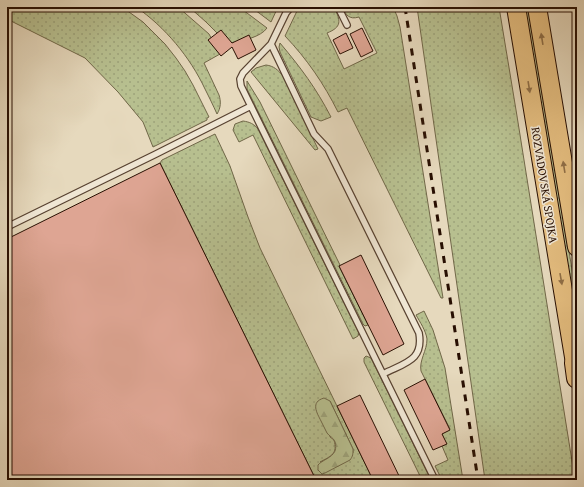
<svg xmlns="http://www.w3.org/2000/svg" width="584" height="487" viewBox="0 0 584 487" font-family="'Gentium Book Plus',serif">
<defs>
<pattern id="grass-dots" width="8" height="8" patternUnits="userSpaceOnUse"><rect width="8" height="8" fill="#b7bf8f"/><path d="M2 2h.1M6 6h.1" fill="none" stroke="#9da37a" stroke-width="1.8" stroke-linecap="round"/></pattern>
<pattern id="forest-firs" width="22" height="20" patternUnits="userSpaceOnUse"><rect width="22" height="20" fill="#b7bf8f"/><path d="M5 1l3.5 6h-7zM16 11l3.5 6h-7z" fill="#9da37a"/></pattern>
</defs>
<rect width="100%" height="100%" fill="#e6d9bd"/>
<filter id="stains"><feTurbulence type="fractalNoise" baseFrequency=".005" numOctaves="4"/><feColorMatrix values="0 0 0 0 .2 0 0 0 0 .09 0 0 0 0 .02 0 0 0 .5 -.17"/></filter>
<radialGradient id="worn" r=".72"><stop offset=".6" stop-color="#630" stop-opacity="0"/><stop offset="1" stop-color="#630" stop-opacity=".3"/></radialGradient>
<path fill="url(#grass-dots)" stroke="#706748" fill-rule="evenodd" d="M 7,7 L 122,7 L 143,22 L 165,44 L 176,58 L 185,71 L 193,85 L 209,117 L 207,118 L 207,120 L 153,147 L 143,122 L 118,92 L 85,58 L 7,19 Z
M 136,7 L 178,7 L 209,34 L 220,54 L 204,63 L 219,95 C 221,101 221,108 217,114 C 213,105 209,97 205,89 C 190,57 165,27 136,7 Z
M 189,7 L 239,7 L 267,28 C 261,37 242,41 232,43 L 217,33 L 206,22 Z
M 251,7 L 278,7 L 271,22 Z
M 297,7 L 334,7 C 341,21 342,27 327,33 L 344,69 L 377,53 L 359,17 C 349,20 346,15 342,7 L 393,7 L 397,16 L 400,27 L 443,298 L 441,298 L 347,108 L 338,112 C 324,84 307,59 285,36 L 297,11 L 294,10 Z
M 417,7 L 499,7 L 517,116 L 575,480 L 485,480 Z
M 523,7 L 529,7 L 577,300 L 577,333 Z
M 280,43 C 301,68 316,88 331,117 L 321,121 L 311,117 L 280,52 L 279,47 Z
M 266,65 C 274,66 278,70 283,76 L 318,149 L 315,150 L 251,72 L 256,68 Z
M 247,81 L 260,102 L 340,265 L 339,266 L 368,325 L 365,326 L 363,324 L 249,93 L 247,89 Z
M 243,121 C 250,122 254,124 258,129 L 359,333 L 358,336 L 353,339 L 253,135 L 239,142 L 233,130 L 235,124 Z
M 215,134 L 230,166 L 248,217 L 260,248 L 373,480 L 316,480 L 160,163 L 162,160 ZM 330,401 L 353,449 L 353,453 L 320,462 C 331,456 338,454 334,440 L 330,437 Z
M 424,311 L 433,330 L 445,368 L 463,480 L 442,480 L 435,466 L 448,460 L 442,446 L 446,444 L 442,434 L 450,429 L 421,371 C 419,360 427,351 427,339 C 426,331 420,322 416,315 Z
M 366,356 L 371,358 L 431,480 L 422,480 L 364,362 L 364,358 Z"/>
<path fill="url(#forest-firs)" stroke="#706748" d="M 324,398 L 330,401 L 353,449 C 353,454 353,456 350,460 L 325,473 L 322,474 L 318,470 L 318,465 C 322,460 332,458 335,451 C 336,448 336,445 335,442 C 334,438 329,436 327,433 C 325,429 323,425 321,421 C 317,413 310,402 324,398 Z"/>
<path fill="#dea593" stroke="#280f02" d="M 362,28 L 373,51 L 361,57 L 350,34 Z
M 221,30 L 232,43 L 249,35 L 256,50 L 238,59 L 232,47 L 221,56 L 208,40 Z
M 346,33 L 353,48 L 340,54 L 333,40 Z
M 160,163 L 316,480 L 7,480 L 7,239 Z
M 361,255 L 404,344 L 383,355 L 339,266 Z
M 425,379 L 450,430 L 442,434 L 447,444 L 433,450 L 404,390 Z
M 360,395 L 401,480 L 373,480 L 337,406 Z"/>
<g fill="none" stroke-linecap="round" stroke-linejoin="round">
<g stroke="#584231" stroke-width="8">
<path id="service" d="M 291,7 L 286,13 L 271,44 L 314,134 L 328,149 L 419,333 C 424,361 404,363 383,374
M 338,7 L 347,25
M 271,44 L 243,73 L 240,79 L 241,86 L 435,480
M 7,227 L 156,154 L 251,106"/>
</g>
<g stroke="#280f02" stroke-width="20">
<path id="trunk" d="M 516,7 L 575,363
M 537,7 L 577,247"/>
</g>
<g stroke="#280f02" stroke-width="22">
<path id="motorway" d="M 575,363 L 577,378"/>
</g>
<use href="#service" stroke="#efe6d4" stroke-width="5.5"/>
<use href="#trunk" stroke="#e3bc7e" stroke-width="18"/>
<use href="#motorway" stroke="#e3bc7e" stroke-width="20"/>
<path stroke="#280f02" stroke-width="3" stroke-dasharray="7 7" stroke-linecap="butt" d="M 405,7 L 478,480"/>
</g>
<defs><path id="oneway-solid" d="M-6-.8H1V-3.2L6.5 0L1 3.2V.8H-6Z"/></defs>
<g fill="#8f6e46">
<use href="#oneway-solid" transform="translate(542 39) rotate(-99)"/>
<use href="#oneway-solid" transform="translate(529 87) rotate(81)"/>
<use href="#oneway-solid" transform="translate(564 167) rotate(-99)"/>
<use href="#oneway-solid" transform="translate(561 279) rotate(80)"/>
</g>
<g text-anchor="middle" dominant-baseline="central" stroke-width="3" stroke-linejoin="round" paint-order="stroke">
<g font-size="12" fill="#280f02" stroke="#efe6d4">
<text transform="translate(545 185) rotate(81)">ROZVADOVSKÁ SPOJKA</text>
</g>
</g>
<rect width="584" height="487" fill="none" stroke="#e6d9bd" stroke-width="24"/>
<rect x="8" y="8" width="568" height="471" fill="none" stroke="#280f02" stroke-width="2"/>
<rect x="12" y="12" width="560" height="463" fill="none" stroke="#280f02"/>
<rect width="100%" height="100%" filter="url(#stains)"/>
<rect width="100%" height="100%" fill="url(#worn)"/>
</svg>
